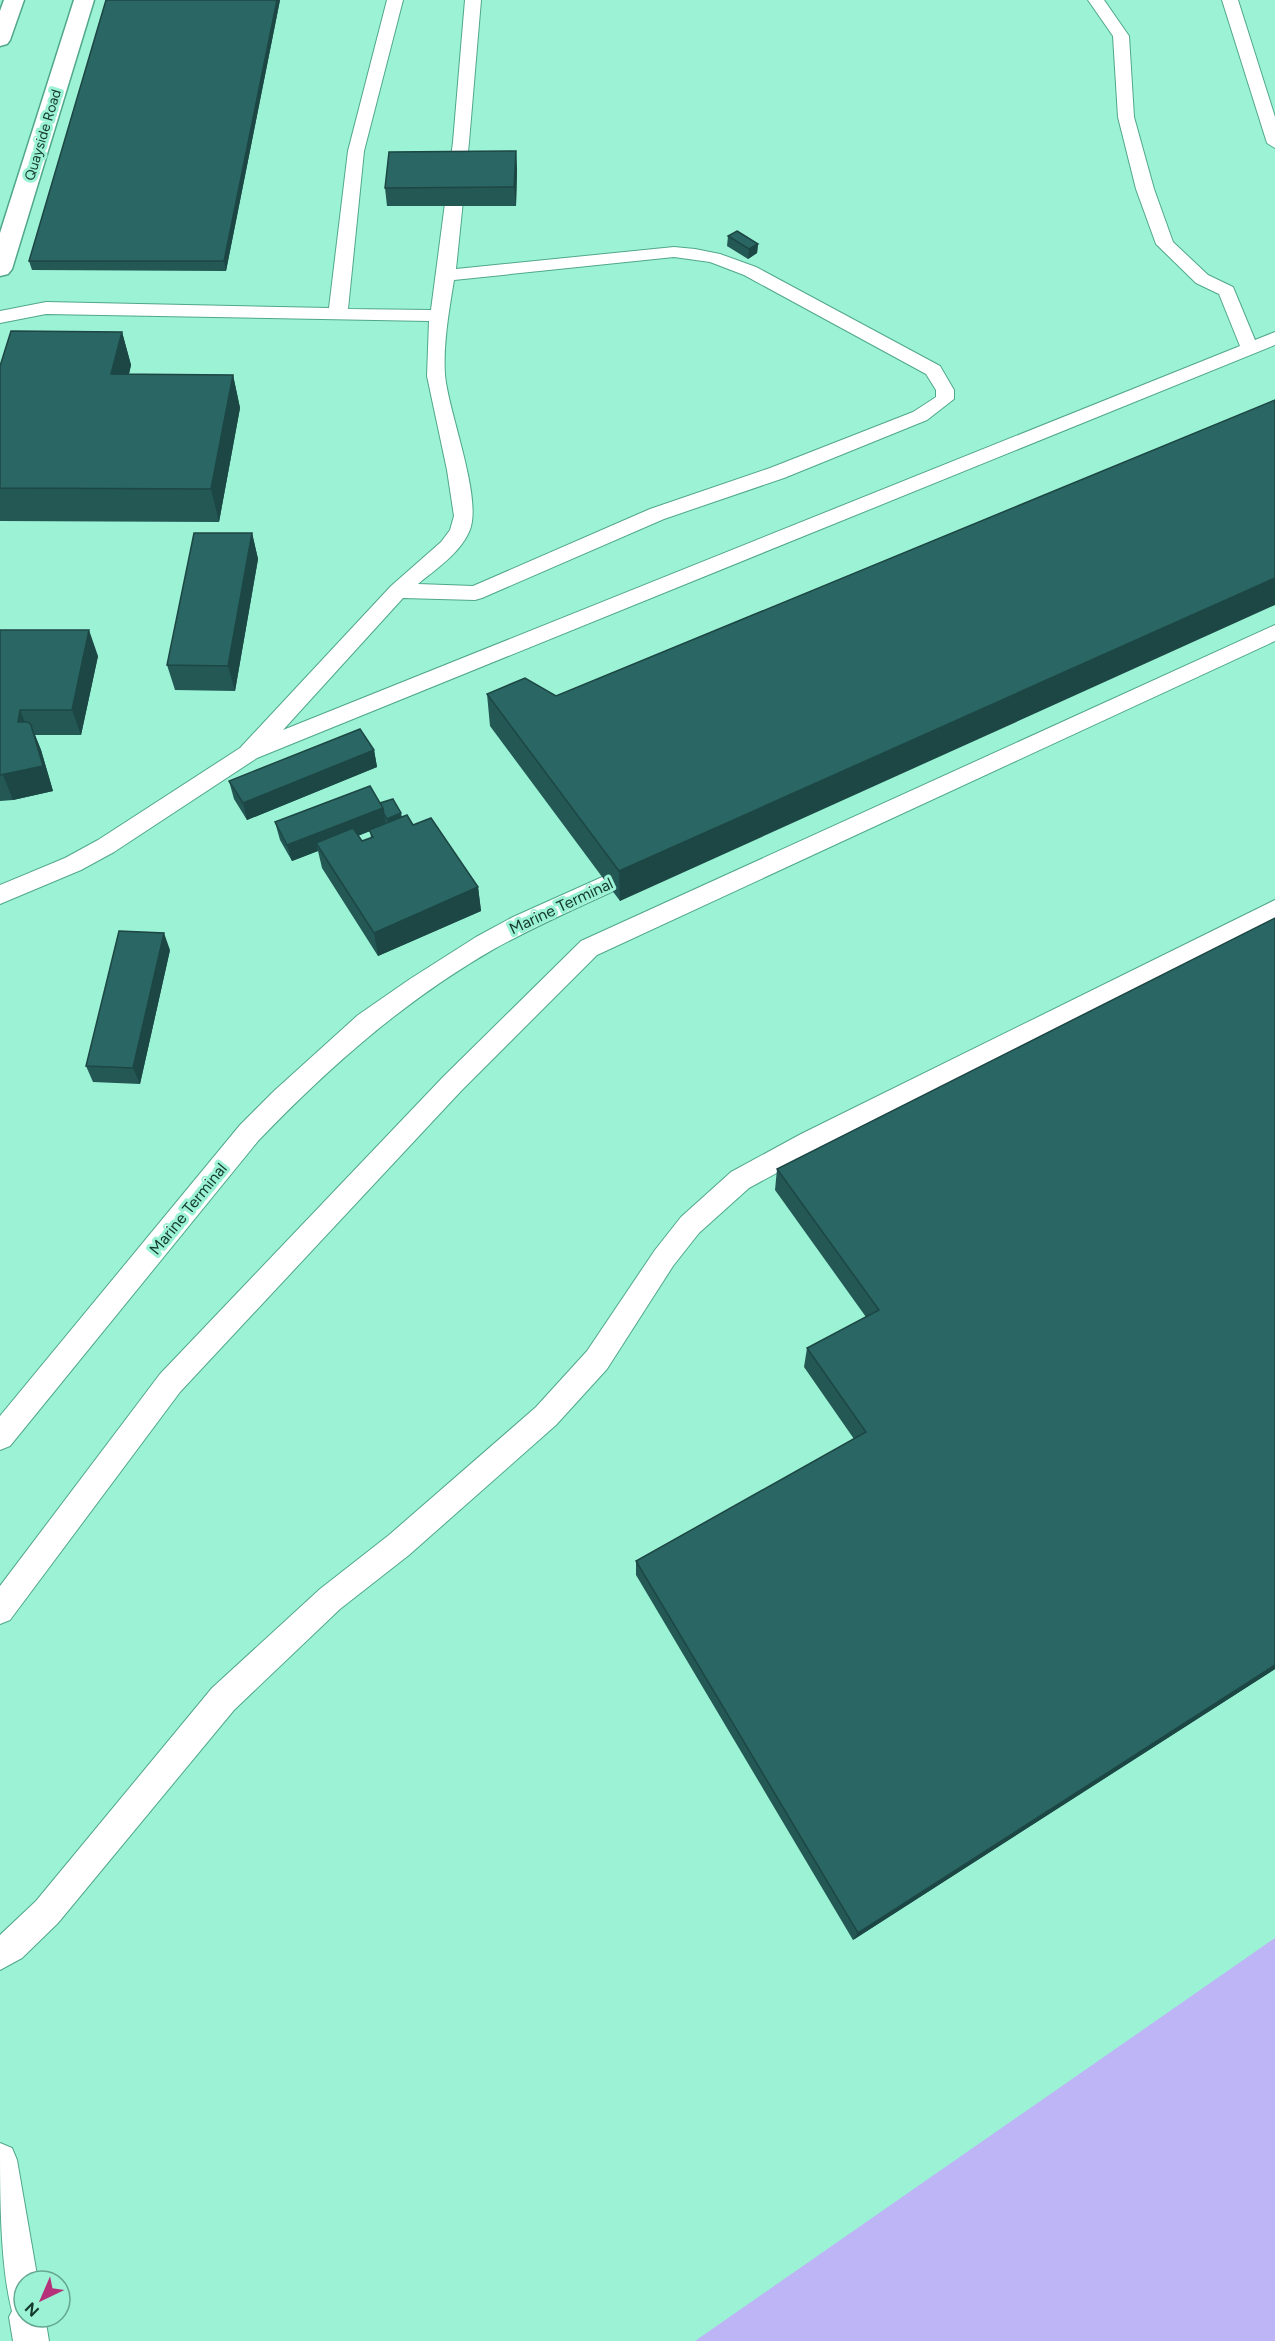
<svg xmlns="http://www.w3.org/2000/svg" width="1275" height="2341" viewBox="0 0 1275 2341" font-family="Figtree,sans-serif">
<rect width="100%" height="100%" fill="#9bf2d4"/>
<path fill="#beb5f7" d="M 1275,1938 L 1275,2341 L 695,2341 Z"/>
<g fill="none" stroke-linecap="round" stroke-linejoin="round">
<g stroke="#50a78c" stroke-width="2">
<path id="lane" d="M 387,0 L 403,0 L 364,151 L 348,309 L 431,310 L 453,142 L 465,0 L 481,0 L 469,142 L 456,269 L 674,247 L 695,249 L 720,254 L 756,267 L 940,366 L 954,390 L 954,399 L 927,420 L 784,478 L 664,519 L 482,598 L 475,600 L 403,598 L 283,730 L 1240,346 L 1219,294 L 1196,283 L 1156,244 L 1136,189 L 1118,117 L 1113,36 L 1088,0 L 1104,0 L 1129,36 L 1134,117 L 1154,189 L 1173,242 L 1208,275 L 1233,287 L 1255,340 L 1275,332 L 1275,345 L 257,758 L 114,852 L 81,870 L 0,904 L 0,885 L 65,858 L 98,840 L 240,748 L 391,586 L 441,542 L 450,530 L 454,516 L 447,470 L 427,376 L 429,321 L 46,314 L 0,323 L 0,311 L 46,302 L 329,308 L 348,151 ZM 674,257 L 710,262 L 744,275 L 926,374 L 936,390 L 936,397 L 913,412 L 770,468 L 650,509 L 473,586 L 418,584 C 436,569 459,554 469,532 C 484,501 448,412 445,375 C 443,344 449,311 454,280 Z
M 1222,0 L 1238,0 L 1275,117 L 1275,148 L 1267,143 Z
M 1275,625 L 1275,641 L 597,955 L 461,1091 L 180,1392 L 10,1620 L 0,1624 L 0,1586 L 160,1374 L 443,1077 L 581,941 Z
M 638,861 L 646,864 L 649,870 L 646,876 C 595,900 543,922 494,949 C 405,1000 329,1067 258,1141 L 10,1446 L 0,1450 L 0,1416 L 240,1125 L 274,1091 L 358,1015 L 410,979 L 476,937 L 513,917 Z
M 1275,900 L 1275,920 L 819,1150 L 749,1188 L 699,1233 L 673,1266 L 607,1369 L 556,1425 L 409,1555 L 340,1609 L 234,1710 L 58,1923 L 22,1958 L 0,1970 L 0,1935 L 36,1901 L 212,1688 L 320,1589 L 389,1535 L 536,1407 L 587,1351 L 655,1250 L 681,1217 L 731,1172 L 801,1134 Z
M 0,2143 L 12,2148 L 17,2160 L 38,2281 L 24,2281 L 24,2317 L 45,2317 L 49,2341 L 13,2341 L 9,2317 L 12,2311 C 0,2266 0,2193 0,2143 Z"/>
</g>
<g stroke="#50a78c" stroke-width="3">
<path id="street" d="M 4,0 L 24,0 L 10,40 L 7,44 L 0,46 L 0,11 Z
M 74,0 L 94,0 L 12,269 L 8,274 L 0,276 L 0,233 Z"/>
</g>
<use href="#lane" fill="#fff" fill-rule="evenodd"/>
<use href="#street" fill="#fff" fill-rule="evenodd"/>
</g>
<path fill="#245855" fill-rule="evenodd" d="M 106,0 L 280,0 L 226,271 L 32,270 L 29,261 Z
M 516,151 L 517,170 L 516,206 L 387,206 L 385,188 Z
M 728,236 L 758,244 L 757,253 L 748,259 L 727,246 Z
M 122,332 L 131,365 L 129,374 L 233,375 L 240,408 L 219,522 L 0,521 L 0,366 Z
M 1275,400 L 620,901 L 490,726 L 487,694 L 556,696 Z
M 252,533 L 258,559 L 235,691 L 175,690 L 167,665 Z
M 0,630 L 98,656 L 81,735 L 35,735 L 41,750 L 53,791 L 13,800 L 0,801 Z
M 374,750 L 377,767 L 247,820 L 234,799 L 229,781 Z
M 380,803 L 413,825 L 478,887 L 481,911 L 378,956 L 322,868 L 318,851 L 292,861 L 280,840 L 275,822 ZM 370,831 L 371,838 L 362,841 L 358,836 Z
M 1275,918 L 1275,1669 L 853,1940 L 636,1575 L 636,1561 L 854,1439 L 804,1367 L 807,1348 L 866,1317 L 775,1190 L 777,1169 Z
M 170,950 L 140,1084 L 93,1082 L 86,1066 Z"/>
<path fill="#1d4745" d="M 277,0 L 280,0 L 226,271 L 224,261 Z
M 516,151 L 517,170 L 516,206 L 514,187 Z
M 758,244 L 757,253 L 748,259 L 749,249 Z
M 122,332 L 131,365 L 121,408 L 111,374 Z
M 233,375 L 240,408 L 219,522 L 211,489 Z
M 252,533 L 258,559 L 235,691 L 228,666 Z
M 1275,578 L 1275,605 L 620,901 L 619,871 Z
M 89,630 L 98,656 L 81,735 L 72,710 Z
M 20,710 L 30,735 L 18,722 Z
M 31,725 L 41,750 L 53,791 L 13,800 L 3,775 Z
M 374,750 L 377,767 L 247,820 L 243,803 Z
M 383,808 L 386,825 L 320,850 L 316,843 L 318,851 L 292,861 L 287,845 Z
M 401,813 L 403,822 L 388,827 L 387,819 Z
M 478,887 L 481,911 L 378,956 L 374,933 Z
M 164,933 L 170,950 L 140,1084 L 133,1068 Z
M 1275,1665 L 1275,1669 L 853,1940 L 858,1933 Z"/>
<path fill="#2a6663" stroke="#1d4745" stroke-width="1.5" d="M 106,0 L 277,0 L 224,261 L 29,261 Z
M 516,151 L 514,187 L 385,188 L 389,152 Z
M 737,231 L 758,244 L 749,249 L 728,236 Z
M 11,331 L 122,332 L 111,374 L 233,375 L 211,489 L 0,488 L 0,366 Z
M 1275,400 L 1275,578 L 619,871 L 487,694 L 525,678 L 556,696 Z
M 194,533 L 252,533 L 228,666 L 167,665 Z
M 0,630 L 89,630 L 72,710 L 20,710 L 18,722 L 28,722 L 31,725 L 43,766 L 0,775 Z
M 360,729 L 374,750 L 243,803 L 229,781 Z
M 370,786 L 383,808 L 287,845 L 275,822 Z
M 393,799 L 401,813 L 387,819 L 384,814 L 383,808 L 380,803 Z
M 407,815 L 413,825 L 431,818 L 478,887 L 374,933 L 316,843 L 353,828 L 362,841 L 373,837 L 369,830 Z
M 1275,918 L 1275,1665 L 858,1933 L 636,1561 L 866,1432 L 807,1348 L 879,1310 L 777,1169 Z
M 119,931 L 164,933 L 133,1068 L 86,1066 Z"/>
<g text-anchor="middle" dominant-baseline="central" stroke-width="6" stroke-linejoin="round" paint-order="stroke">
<g font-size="14" fill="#14392e" stroke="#9bf2d4">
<text transform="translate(43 135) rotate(-73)">Quayside Road</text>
</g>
<g font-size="16" fill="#14392e" stroke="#9bf2d4">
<text transform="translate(561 906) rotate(-25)">Marine Terminal</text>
<text transform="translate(188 1209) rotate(-51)">Marine Terminal</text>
</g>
</g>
<g transform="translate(42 2299) rotate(224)"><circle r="28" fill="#9bf2d4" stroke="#65a892" stroke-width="1.5"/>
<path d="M0-4.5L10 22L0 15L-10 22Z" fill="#b5327b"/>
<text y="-9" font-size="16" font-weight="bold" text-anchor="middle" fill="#14392e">N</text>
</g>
</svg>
